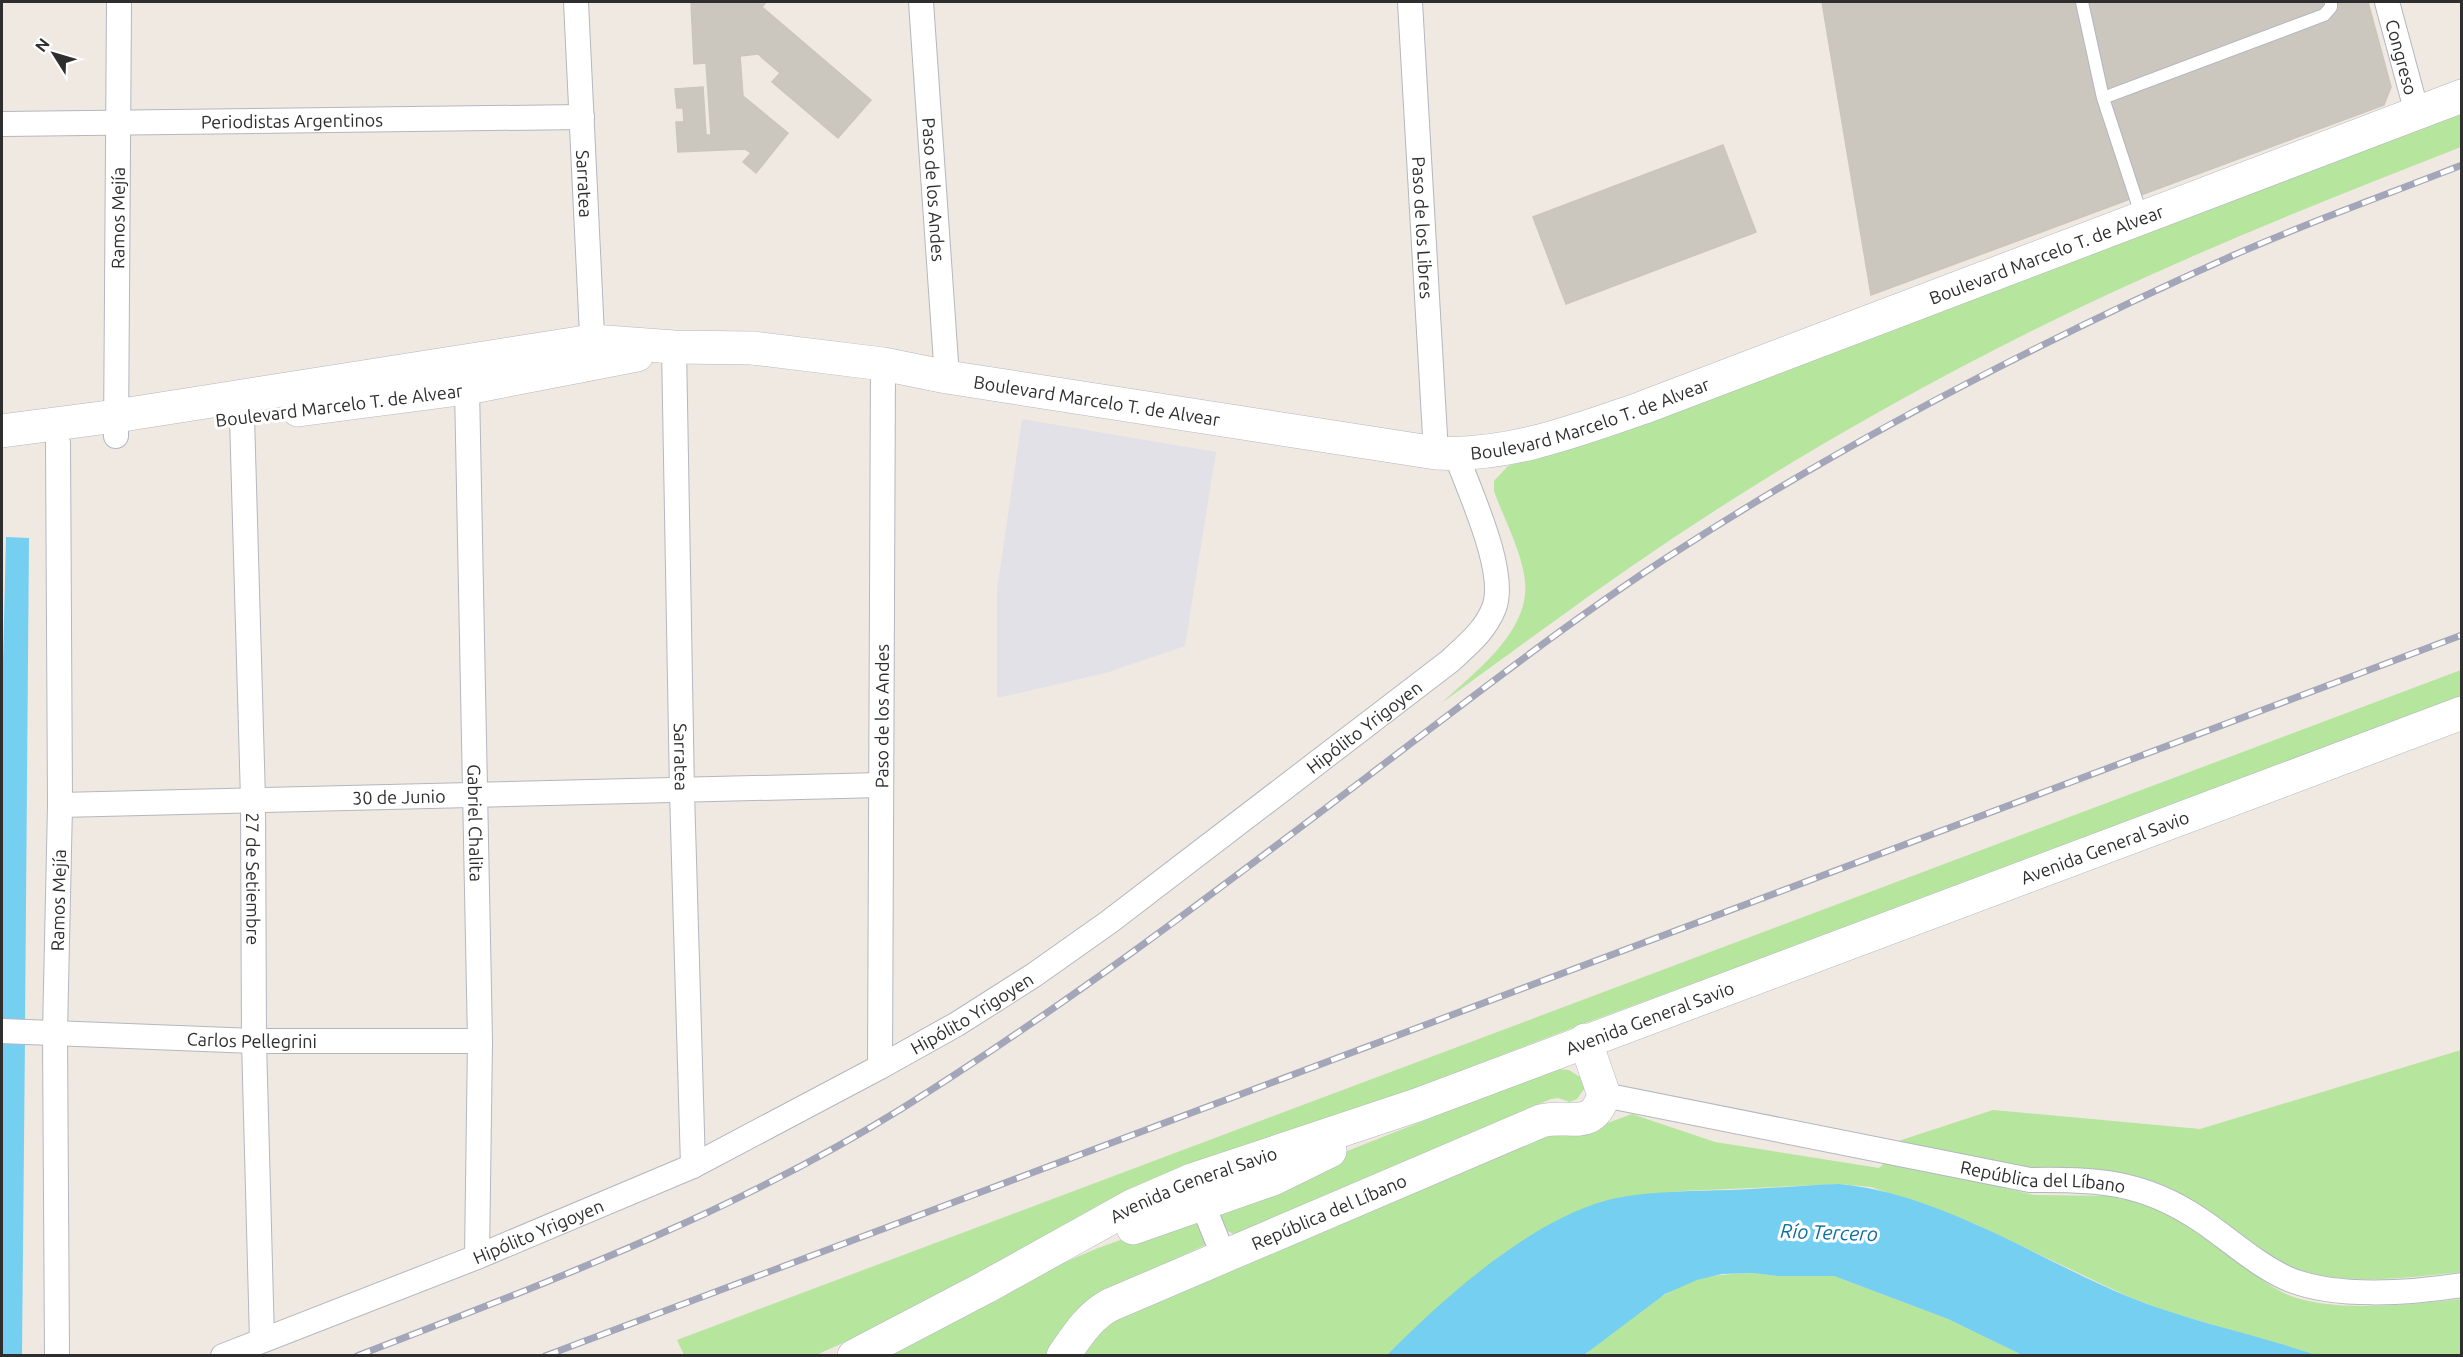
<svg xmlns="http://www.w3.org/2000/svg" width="2463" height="1357" viewBox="0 0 2463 1357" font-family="Ubuntu,sans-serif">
<rect width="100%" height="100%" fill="#efe9e1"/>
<path fill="#e3e1e8" d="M 1022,419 L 1216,452 L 1185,646 L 1106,673 L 997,698 L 997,590 Z"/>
<path fill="#b6e59e" d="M 2461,107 L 2461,147 C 2294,212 2128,279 1969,363 C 1876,412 1784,465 1696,523 C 1610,579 1527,641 1443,702 C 1478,669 1535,628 1524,574 C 1520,549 1503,516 1494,491 L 1494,481 L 1508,466 L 1574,445 Z
M 2461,670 L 2461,702 L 1580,1025 L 1414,1089 L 816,1355 L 684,1355 L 677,1340 Z
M 2461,1050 L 2461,1272 C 2395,1279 2317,1291 2259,1250 C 2229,1229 2200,1199 2165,1187 C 2120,1172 2069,1174 2021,1170 C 1975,1165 1929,1154 1883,1146 L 1993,1110 L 2200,1129 Z
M 1558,1069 L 1569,1070 L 1583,1079 L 1585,1088 L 1577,1099 L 1570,1102 L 1558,1098 L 1551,1099 L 1235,1235 L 1226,1230 L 1219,1212 L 1327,1159 L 1547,1072 Z
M 1632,1114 L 1715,1142 L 1879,1168 L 1888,1160 L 2034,1195 L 2116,1196 L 2119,1199 C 2131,1200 2143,1202 2155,1206 C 2169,1210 2212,1240 2225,1250 C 2243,1264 2259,1280 2280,1291 C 2325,1315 2412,1304 2462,1299 L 2461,1355 L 2316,1355 L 2169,1312 L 2129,1297 L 1975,1224 L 1871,1187 L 1839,1184 L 1682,1191 L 1620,1197 L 1535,1233 L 1500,1256 L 1455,1293 L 1387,1355 L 1078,1356 L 1101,1326 L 1551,1134 L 1572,1136 Z
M 1185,1217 L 1196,1217 L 1206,1241 L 1205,1245 L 1103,1293 L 1048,1355 L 876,1356 L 984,1297 L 1098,1248 Z
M 1753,1273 L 1777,1276 L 1834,1276 L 1948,1319 L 2022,1355 L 1584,1356 C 1613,1328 1658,1293 1697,1280 C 1715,1274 1734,1274 1753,1273 Z"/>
<path fill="#75cff0" d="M 6,537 L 29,538 L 25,1026 L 2,1025 L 2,703 Z
M 2,1036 L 25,1037 L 22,1355 L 2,1356 Z
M 1839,1184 C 1942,1194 2035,1258 2129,1297 C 2190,1322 2255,1334 2316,1355 L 2022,1355 L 1948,1319 L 1834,1276 L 1777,1276 L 1753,1273 L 1722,1274 L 1697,1280 L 1665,1294 L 1584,1355 L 1387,1355 C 1446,1296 1537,1213 1621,1197 C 1657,1191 1694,1191 1730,1190 C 1766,1189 1803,1185 1839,1184 Z"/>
<path fill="#cbc7bf" stroke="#cbc5ba" stroke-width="1.5" d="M 691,2 L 766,2 L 762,7 L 871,100 L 838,138 L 772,82 L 780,73 L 758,54 L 740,56 L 743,96 L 788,133 L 756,173 L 743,162 L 751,153 L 745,149 L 678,152 L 676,122 L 684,122 L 683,108 L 677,108 L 675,89 L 703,87 L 706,135 L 711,135 L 706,63 L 694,64 Z
M 1822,2 L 2368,2 L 2391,87 L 2384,105 L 1871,295 Z
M 1723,145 L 1756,232 L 1566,304 L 1533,217 Z"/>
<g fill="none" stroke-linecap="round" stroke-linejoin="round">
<g stroke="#b4b7c1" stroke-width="14">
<path id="lane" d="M 2082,2 L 2103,98 L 2142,217
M 2103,98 L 2324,15 L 2331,7 L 2331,2"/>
</g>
<g stroke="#b4b7c1" stroke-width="26">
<g id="street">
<path id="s1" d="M 576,2 L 593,356"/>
<path id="s2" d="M 921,2 L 947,377"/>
<path id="s3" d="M 1410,2 L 1436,453"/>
<path id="s4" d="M 2387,2 L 2417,113"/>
<path id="s5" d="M 2,124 L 582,117"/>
<path id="s6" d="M 674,347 L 682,792 L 693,1166"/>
<path id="s7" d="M 467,388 L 480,1041 L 477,1257"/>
<path id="s8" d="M 242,417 L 253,799 L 254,1041 L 262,1340"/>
<path id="s9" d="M 116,436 L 119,2"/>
<path id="s10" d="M 60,805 C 334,796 607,794 881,785"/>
<path id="s11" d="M 2,1031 L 254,1041 L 480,1041"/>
<path id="s12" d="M 880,1067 L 883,364"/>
<path id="s13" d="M 1604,1095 L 2030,1180 C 2096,1179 2142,1181 2199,1219 C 2228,1238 2254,1263 2286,1278 C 2333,1299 2411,1293 2462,1285"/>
<path d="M 1196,1188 L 1224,1257"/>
<path id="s14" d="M 57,1356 L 55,1033 L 60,805 L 58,443"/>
<path id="s15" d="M 223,1356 L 477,1257 L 693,1166 L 880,1067 L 957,1024 L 1034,975 L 1109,922 L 1450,661 C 1467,645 1485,631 1494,608 C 1508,572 1469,491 1456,454"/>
</g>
</g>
<g stroke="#b4b7c1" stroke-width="34">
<g id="secondary">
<path d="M 298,410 L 467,388 L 637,355"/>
<path id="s16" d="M 2,431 L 116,416 L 592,341 L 674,347 L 752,348 L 883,364 L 947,377 L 1436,453 C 1508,457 1575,431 1642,408 L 2462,96"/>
<path d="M 1133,1228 L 1273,1179 L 1330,1151"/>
<path id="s17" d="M 854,1356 L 986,1287 L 1132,1206 L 1192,1180 L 1417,1105 L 2462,713"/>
<path id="s18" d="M 1063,1356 C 1077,1336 1088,1317 1110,1305 L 1541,1121 C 1570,1113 1591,1133 1604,1095 L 1585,1040"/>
</g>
</g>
<use href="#lane" stroke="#fff" stroke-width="12"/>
<use href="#street" stroke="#fff" stroke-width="24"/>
<use href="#secondary" stroke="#fff" stroke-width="33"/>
<g stroke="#a3a6b8" stroke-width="7">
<path id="rail" d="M 357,1356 C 543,1284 730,1215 901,1109 C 1074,1001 1235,877 1397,754 C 1488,685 1578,615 1674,553 C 1852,438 2041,341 2234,255 C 2309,222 2386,195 2462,165
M 545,1356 L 2462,635"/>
</g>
<use href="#rail" stroke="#fff" stroke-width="4.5" stroke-dasharray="14" stroke-linecap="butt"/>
</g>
<g text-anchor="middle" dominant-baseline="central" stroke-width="6" stroke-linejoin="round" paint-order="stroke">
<g font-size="18" fill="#2e2e2e" stroke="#fff">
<text stroke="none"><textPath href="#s4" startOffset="57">Congreso</textPath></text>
<text stroke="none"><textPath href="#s5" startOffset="290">Periodistas Argentinos</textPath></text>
<text stroke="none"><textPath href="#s1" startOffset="182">Sarratea</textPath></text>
<text stroke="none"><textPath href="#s2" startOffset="188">Paso de los Andes</textPath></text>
<text stroke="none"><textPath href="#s9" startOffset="218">Ramos Mejía</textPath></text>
<text stroke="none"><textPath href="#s3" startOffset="226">Paso de los Libres</textPath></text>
<text stroke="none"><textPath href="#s16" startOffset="2094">Boulevard Marcelo T. de Alvear</textPath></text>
<text stroke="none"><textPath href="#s16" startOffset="1106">Boulevard Marcelo T. de Alvear</textPath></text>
<text transform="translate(339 405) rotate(-7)">Boulevard Marcelo T. de Alvear</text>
<text stroke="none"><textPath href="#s16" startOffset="1608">Boulevard Marcelo T. de Alvear</textPath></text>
<text stroke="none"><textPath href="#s12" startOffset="351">Paso de los Andes</textPath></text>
<text stroke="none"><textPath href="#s15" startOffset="1311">Hipólito Yrigoyen</textPath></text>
<text stroke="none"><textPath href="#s6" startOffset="410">Sarratea</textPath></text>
<text stroke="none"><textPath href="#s10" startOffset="339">30 de Junio</textPath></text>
<text stroke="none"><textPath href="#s7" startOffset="435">Gabriel Chalita</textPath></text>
<text stroke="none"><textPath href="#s17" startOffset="1353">Avenida General Savio</textPath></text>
<text stroke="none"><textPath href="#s8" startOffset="462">27 de Setiembre</textPath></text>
<text stroke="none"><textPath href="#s14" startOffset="456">Ramos Mejía</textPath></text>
<text stroke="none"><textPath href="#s15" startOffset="825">Hipólito Yrigoyen</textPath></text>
<text stroke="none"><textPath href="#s17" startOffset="867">Avenida General Savio</textPath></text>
<text stroke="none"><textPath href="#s11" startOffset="250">Carlos Pellegrini</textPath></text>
<text stroke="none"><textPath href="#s13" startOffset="447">República del Líbano</textPath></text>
<text stroke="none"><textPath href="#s17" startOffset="381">Avenida General Savio</textPath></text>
<text stroke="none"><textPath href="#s18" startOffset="308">República del Líbano</textPath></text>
<text stroke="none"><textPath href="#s15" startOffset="339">Hipólito Yrigoyen</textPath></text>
</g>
<g font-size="20" font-style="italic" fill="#0d6fa3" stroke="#fff">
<text transform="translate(1829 1232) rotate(2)">Río Tercero</text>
</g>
</g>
<rect width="2463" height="1357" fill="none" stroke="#2e2e2e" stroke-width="6"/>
<g transform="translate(54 54) rotate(307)" stroke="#ffffff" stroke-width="4.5" paint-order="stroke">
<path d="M0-4.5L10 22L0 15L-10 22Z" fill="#2e2e2e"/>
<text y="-9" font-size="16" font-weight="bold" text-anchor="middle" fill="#2e2e2e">N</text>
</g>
</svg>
